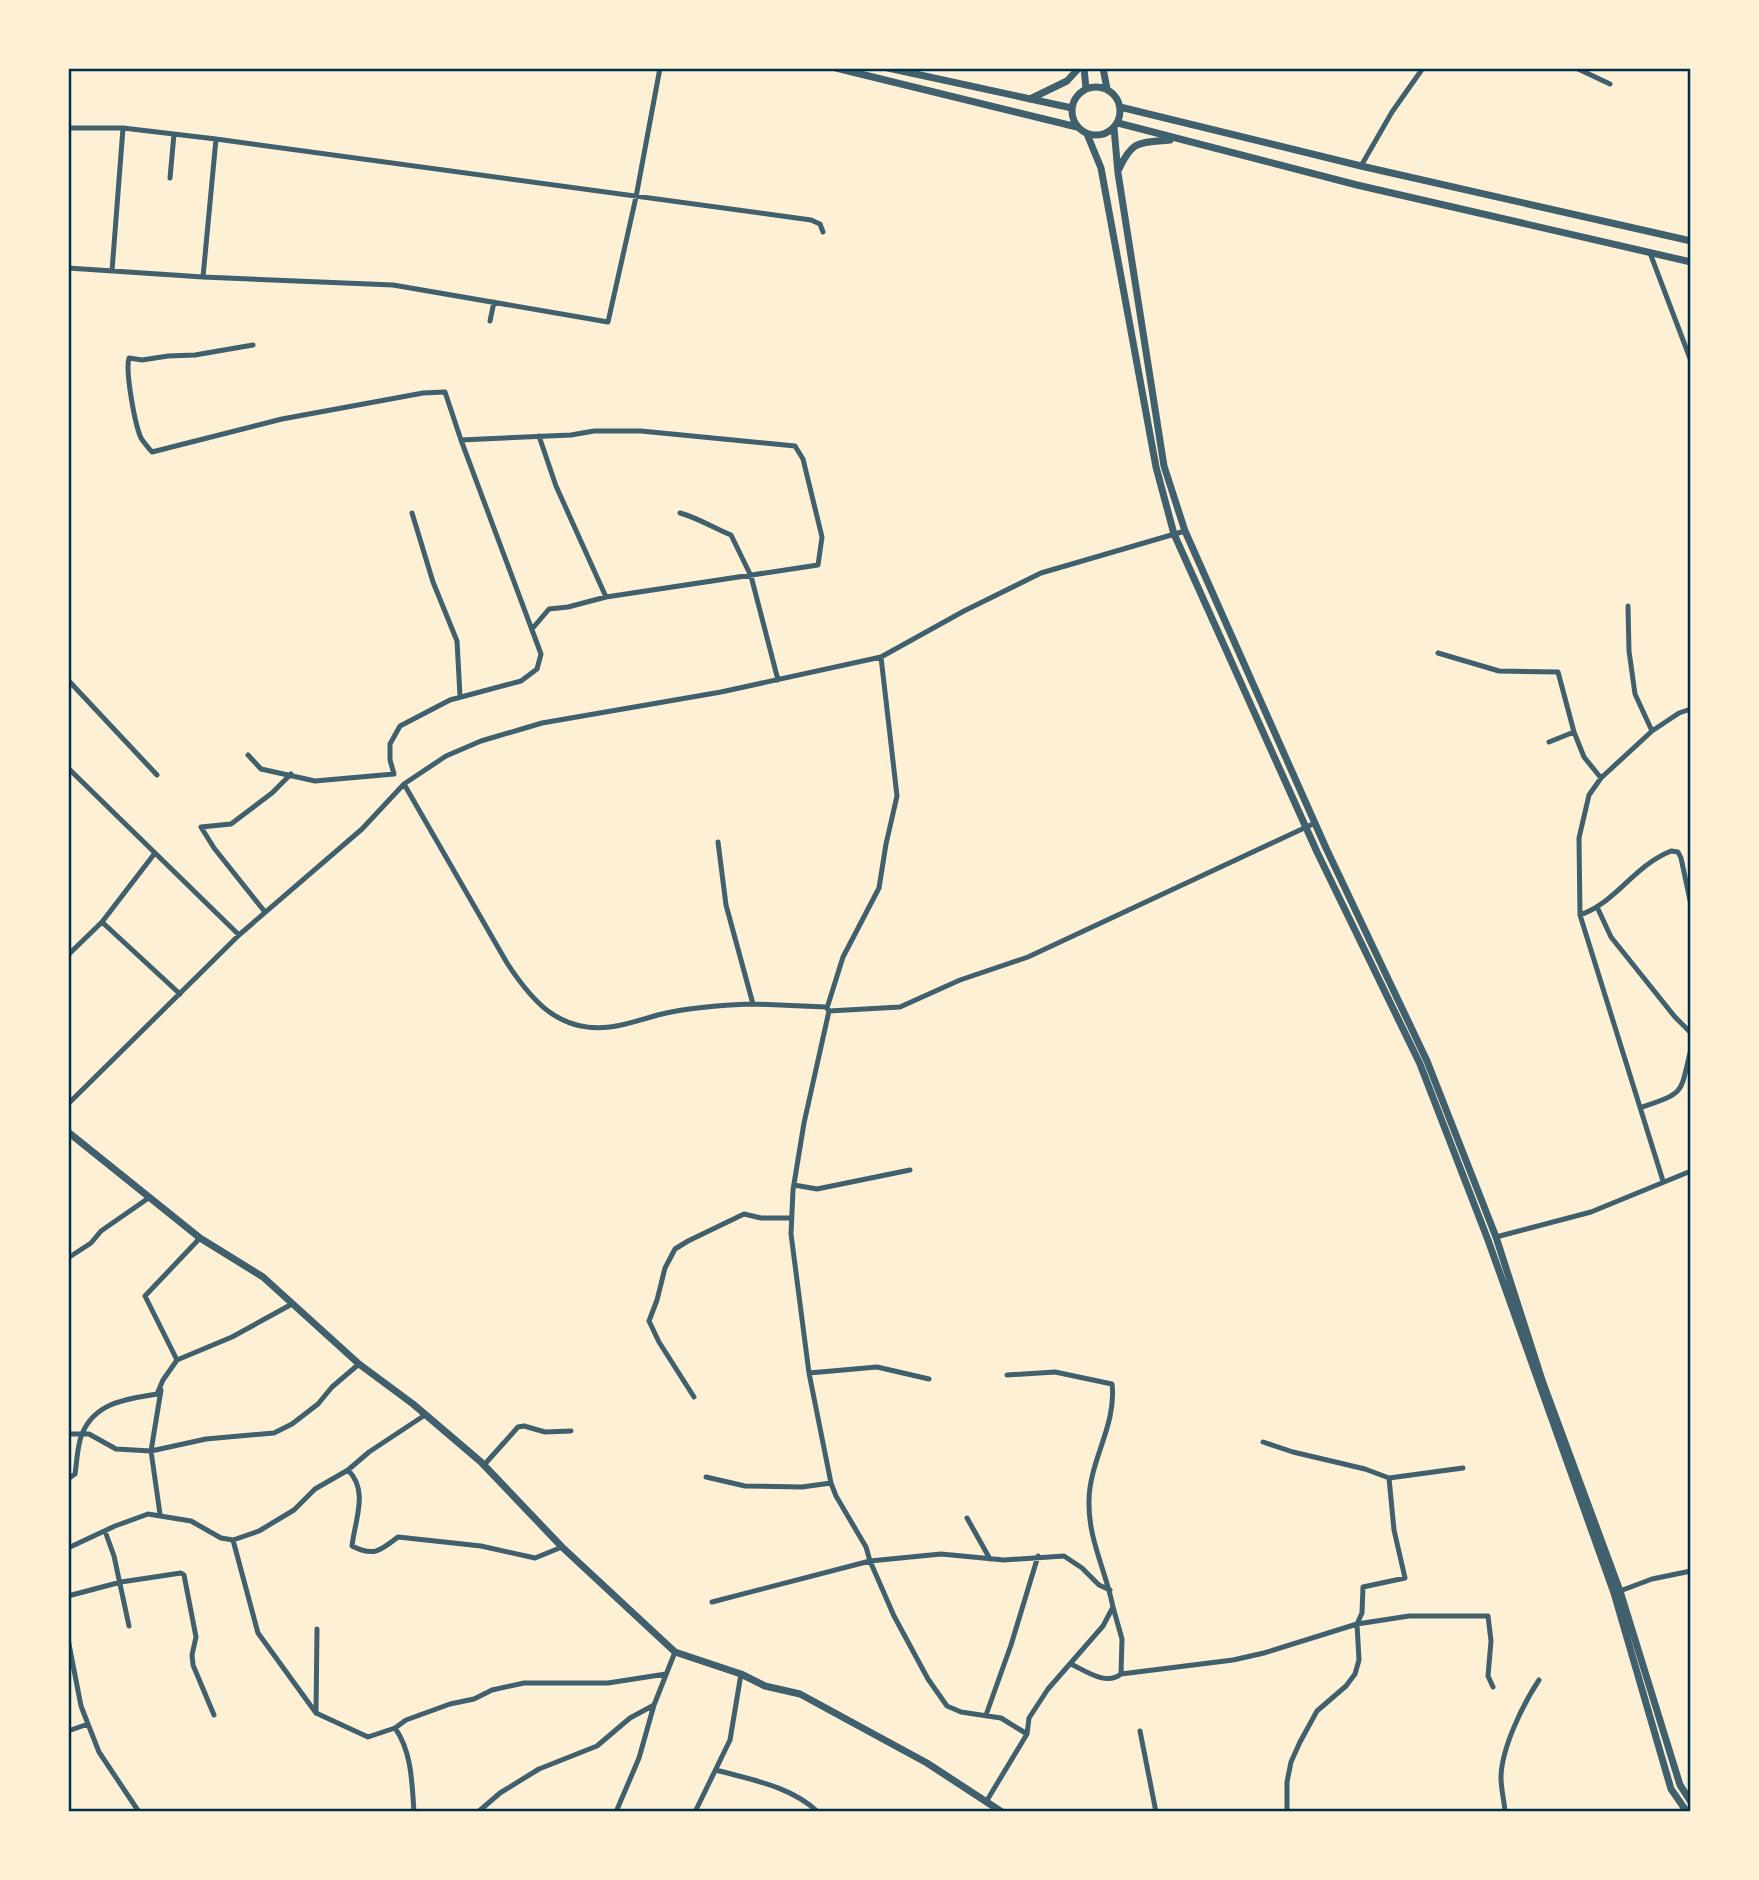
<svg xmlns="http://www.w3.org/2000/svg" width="1759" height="1880" viewBox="0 0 1759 1880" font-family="'Asap Condensed',sans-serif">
<rect width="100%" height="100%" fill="#fdf0d5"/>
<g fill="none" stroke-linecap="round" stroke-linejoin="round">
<path stroke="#3f606c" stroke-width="5" d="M 1576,68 L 1610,84
M 68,128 L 123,128 L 216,139 L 811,220 L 820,224 L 823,232
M 1361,166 L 1392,112 L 1423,68
M 170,178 L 174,134
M 1650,253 L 1691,361
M 68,268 L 203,277 L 393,285 L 608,322 L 636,197 L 660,68
M 112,271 L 123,128
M 203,277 L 216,139
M 490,321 L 494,302
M 539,436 L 556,486 L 606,597
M 461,440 L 571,435 L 594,431 L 641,431 L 795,446 L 803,459 L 822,537 L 818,565 L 606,597 L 568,607 L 549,609 L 532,629
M 412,513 L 433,582 L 457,641 L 460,696
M 680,513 C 698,518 714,528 731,535 L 751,576 L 778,680
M 1628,606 L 1629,651 L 1635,694 L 1652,731
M 1438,653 L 1499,671 L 1558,672 L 1574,732 L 1584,757 L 1601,778
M 68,680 L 157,775
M 1549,742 L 1574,732
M 248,755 L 261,769 L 315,781 L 394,774 L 390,760 L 390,744 L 400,726 L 450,700 L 521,681 L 537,669 L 541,654 L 461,440 L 445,392 L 423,393 L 282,419 L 152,452 C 148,447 144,443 141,438 C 135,425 125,371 129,358 L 142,360 L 168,356 L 195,355 L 253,345
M 68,768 L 239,935
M 404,784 L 507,963 C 532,1001 559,1033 610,1027 C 628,1025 645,1018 662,1014 C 692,1007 723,1005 753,1004
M 718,842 L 726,905 L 753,1004 L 826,1007 L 829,1011 L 804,1123 L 793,1190 L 791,1234 L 809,1373 L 831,1483 L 836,1496 L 866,1547 L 870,1561 L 894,1616 L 928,1679 L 947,1706 L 961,1712 L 1001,1718 L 1027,1734
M 1598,909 L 1611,937 L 1675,1017 L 1691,1033
M 265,912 L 214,848 L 201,827 L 231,824 L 272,793 L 291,774
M 1580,915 C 1617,902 1632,867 1671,851 L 1678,852 L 1681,858 L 1691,905
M 102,922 L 180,994
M 68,955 L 102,922 L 155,853
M 827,1008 L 843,957 L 879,888 L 886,844 L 897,796 L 881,657
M 829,1011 L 900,1007 L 960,980 L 1028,957 L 1315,823
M 68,1104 L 239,935 L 362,829 L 404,784 L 446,756 L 481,741 L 542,723 L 721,692 L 881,657 L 964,611 L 1041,573 L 1185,531
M 1640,1108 C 1687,1091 1679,1096 1691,1049
M 1663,1181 L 1580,915 L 1579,838 L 1589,795 L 1601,778 L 1652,731 L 1679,713 L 1691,709
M 794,1185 L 817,1189 L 910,1170
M 1496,1237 L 1591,1212 L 1691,1171
M 68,1258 L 91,1243 L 101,1231 L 150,1197
M 177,1360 L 232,1337 L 292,1304
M 809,1373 L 877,1367 L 929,1379
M 694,1397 L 659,1342 L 649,1321 L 657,1300 L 665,1268 L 675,1249 L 688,1241 L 744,1214 L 761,1218 L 791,1218
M 68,1434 L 89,1434 L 116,1449 L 151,1451 L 206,1439 L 274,1433 L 292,1424 L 318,1404 L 332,1387 L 359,1364
M 1263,1442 L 1293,1452 L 1365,1469 L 1389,1478
M 484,1465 L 518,1427 L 524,1426 L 545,1432 L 571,1431
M 348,1470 C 369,1491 355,1519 352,1546 C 374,1557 380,1551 398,1537 L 481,1546 L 535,1558 L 562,1547
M 706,1477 L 745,1486 L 802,1487 L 831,1483
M 68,1479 L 75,1474 C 77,1462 77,1446 82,1434 C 95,1402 127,1399 157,1394 L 163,1380 L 177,1360 L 145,1296 L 200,1238
M 160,1514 L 151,1451 L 161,1390
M 967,1518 L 990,1559
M 105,1531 L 114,1556 L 129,1626
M 233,1540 L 258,1633 L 316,1713 L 317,1629
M 68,1548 L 115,1526 L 148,1514 L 191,1521 L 221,1538 L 233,1540 L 259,1531 L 294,1510 L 315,1489 L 348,1470 L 369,1452 L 425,1415
M 1620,1591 L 1652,1579 L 1691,1571
M 68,1596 L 121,1582 L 181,1573 L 184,1575 L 196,1637 L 192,1655 L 193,1665 L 214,1715
M 712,1602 L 870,1561 L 941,1554 L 1004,1560 L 1064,1556 L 1082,1568 L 1099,1585 L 1110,1590
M 1113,1607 L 1122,1639 L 1121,1674 L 1233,1660 L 1264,1653 L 1357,1624 L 1409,1616 L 1488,1616 L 1491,1641 L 1488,1676 L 1493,1687
M 68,1639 L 81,1706 L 88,1724 L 99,1752 L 139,1812
M 1071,1664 C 1086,1671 1106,1686 1121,1674
M 316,1713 L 368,1737 L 395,1728
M 986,1715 L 1011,1645 L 1038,1556
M 68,1731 L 88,1724
M 1140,1731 L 1156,1812
M 716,1770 C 752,1780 790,1786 818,1812
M 986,1802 L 1027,1734 L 1029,1718 L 1048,1689 L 1103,1626 L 1113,1607 C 1106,1571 1088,1539 1089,1501 C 1089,1461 1117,1425 1112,1384 L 1055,1372 L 1007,1375
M 1505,1811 C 1504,1800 1501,1788 1501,1778 C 1501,1749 1523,1704 1539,1680
M 414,1812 C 412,1784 412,1752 395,1728 L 406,1720 L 450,1704 L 474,1699 L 492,1690 L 524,1683 L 608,1683 L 666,1674
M 478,1812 L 500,1793 L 539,1769 L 597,1746 L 630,1718 L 654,1705
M 616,1812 L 639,1758 L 654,1705 L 675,1652
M 695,1812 L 730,1740 L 741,1674
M 1287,1812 L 1287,1782 L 1291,1762 L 1300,1742 L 1317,1711 L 1346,1686 L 1355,1674 L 1359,1660 L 1357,1624 L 1362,1613 L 1363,1587 L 1405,1578 L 1394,1530 L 1389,1478 L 1463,1468"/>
<path stroke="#3f606c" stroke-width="7" d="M 836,68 L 1077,127
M 888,68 L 1072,108
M 1084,68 L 1086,89
M 1103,68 L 1107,89
M1072 111a24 24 0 1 1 48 0a24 24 0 1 1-48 0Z
M 1030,99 L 1067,81 L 1079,68
M 1120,107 L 1361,166 L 1691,241
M 1118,123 L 1357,185 L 1691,262
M 1114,128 L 1118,173 L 1164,466 L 1185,531 L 1326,848 L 1427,1061 L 1496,1237 L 1543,1383 L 1620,1591 L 1680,1785 L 1691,1802
M 1087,134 L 1101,168 L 1156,467 L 1174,534 L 1317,852 L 1420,1064 L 1488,1240 L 1614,1593 L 1671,1789 L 1687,1812
M 1119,169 C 1133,139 1140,143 1170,140
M 68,1132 L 200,1238 L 263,1277 L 359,1364 L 413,1404 L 481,1462 L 562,1547 L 675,1652 L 741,1674 L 765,1686 L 800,1694 L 927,1763 L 1002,1812"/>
</g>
<rect width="1759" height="1880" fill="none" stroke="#fdf0d5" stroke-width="140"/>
<rect x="70" y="70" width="1619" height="1740" fill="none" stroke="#003049" stroke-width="2.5"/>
</svg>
